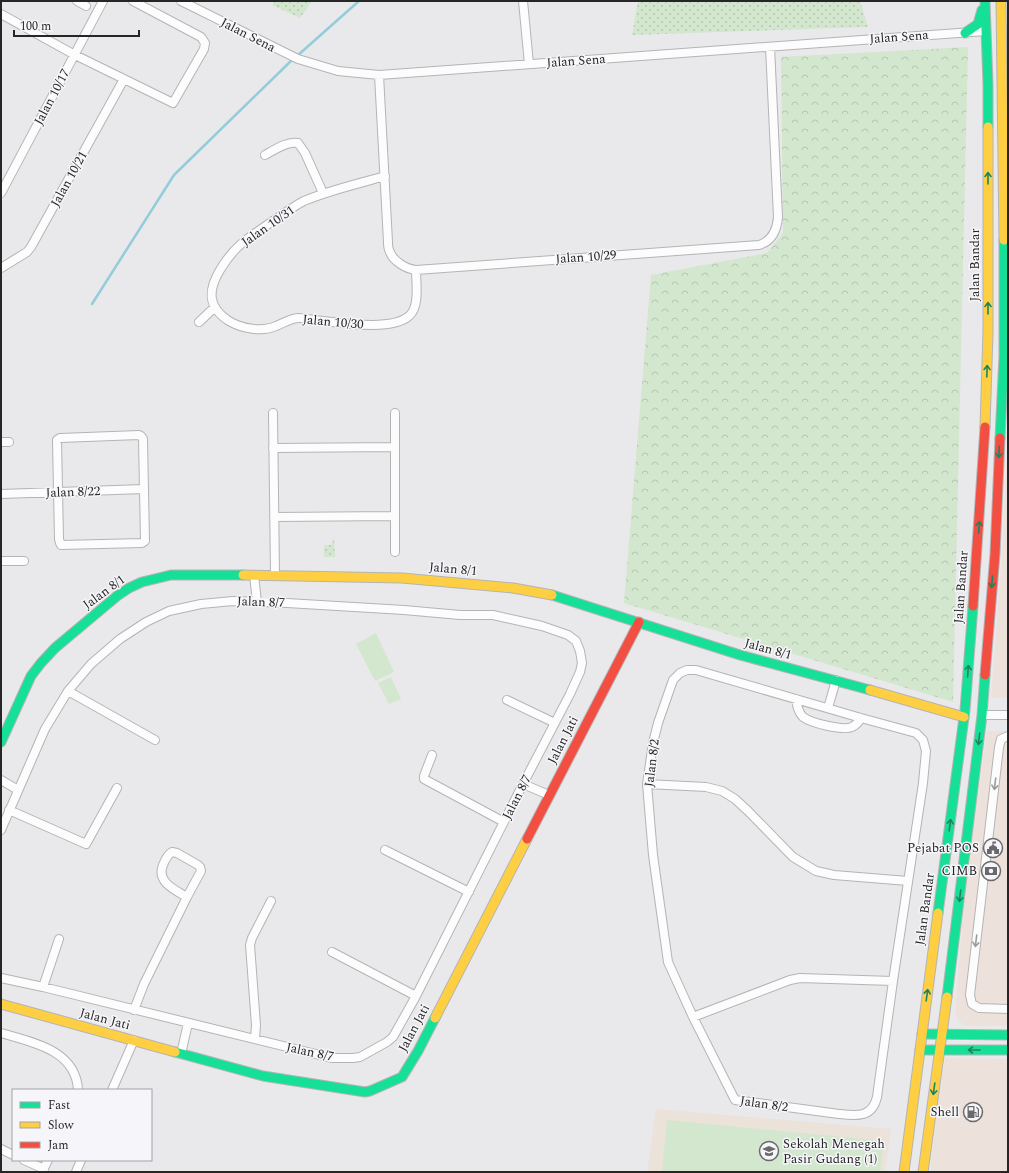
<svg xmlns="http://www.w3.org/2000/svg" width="1009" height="1173" viewBox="0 0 1009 1173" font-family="Spectral,serif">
<defs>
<pattern id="forest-crowns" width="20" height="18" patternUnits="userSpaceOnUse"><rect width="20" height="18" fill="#d2e7cd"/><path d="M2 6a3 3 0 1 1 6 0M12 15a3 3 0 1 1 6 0" fill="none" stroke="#b4c6b0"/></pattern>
<pattern id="park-dots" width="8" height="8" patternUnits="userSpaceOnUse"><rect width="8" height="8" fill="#d2e7cd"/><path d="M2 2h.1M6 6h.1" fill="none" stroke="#b4c6b0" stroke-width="1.8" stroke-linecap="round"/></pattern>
</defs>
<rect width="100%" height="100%" fill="#e9e9eb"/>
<path fill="#ede1db" d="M 1008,432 L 1008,698 L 991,698 L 1002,554 Z
M 987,731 L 1008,731 L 1008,1026 L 970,1026 L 964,1025 L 959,1021 L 955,1013 L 965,884 Z
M 945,1058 L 1008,1059 L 1008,1172 L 931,1172 L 931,1159 Z"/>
<path fill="#ebe2d9" d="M 656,1109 L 891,1129 L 885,1172 L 647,1172 Z"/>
<path fill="url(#forest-crowns)" d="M 968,47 L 953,702 L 624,603 L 651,275 L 767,253 L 783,233 L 781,57 Z"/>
<path fill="url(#park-dots)" d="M 275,1 L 312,1 L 300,18 L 272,5 Z
M 638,1 L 860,1 L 868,27 L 632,35 Z
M 334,539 L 335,557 L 324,557 L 324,545 L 332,545 L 332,540 Z"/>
<path fill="#d2e7cd" d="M 376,633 L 394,672 L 375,681 L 356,644 Z
M 391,677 L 401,699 L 389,704 L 378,683 Z
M 667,1120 L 884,1141 L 880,1172 L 662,1172 Z"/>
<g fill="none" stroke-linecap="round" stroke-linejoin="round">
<path stroke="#93ccda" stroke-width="2.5" d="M 297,56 L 359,1
M 92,304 L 174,175 L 293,59"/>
<g stroke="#b4b4b6" stroke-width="10">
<path id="street" d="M 77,1 L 86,6
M 181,1 L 298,59 L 338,71 L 379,75 L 986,31
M 523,1 L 529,64
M 1,14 L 75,55 L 173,103 L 204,49 L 205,43 L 201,37 L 133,1
M 379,75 L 388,242 C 388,245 388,249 390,252 C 393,261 406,269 416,270 L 759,245 C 772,241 777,230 778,217 L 770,47
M 265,155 C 274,150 287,141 298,143 L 305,153 L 323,193
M 385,176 C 358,184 330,190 304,201 C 294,206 285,213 276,219 C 264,227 252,235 241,244 C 233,251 226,260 220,270 C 208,290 207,307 229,321 C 242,329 263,332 276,326 C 284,323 291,318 299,318 C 304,318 309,319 314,320 C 337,322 391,332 409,316 C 420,307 416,283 416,270
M 1,193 L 103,1
M 1,268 L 27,252 L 31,247 L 124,79
M 199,322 L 215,307
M 273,413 L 275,575
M 139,435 L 141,436 L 143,439 L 145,541 L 142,543 L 61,545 L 60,543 L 59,539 L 57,440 L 60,438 Z
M 1,442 L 9,442
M 273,448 L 395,447
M 1,494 L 144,489
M 274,517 L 395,516
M 395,552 L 395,413
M 1,561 L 24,561
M 254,575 L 257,602
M 687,670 L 696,670 L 861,718 L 916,733 L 923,740 L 926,751 L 923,783 L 893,981 L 877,1097 C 872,1118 857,1116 839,1114 L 735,1100 L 693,1017 L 668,962 L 653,855 L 647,784 L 653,743 L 658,723 L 673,680 L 680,673 Z
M 68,691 L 155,740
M 796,699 C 797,706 798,712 803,717 C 811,723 843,731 852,727 C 856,725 859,722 861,718
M 507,700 L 555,723
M 828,708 L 836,680
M 982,715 L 1008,715
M 1008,736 L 1001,739 L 999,747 L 970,995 L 972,1004 L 979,1008 L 1008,1009
M 432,755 L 424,776 L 424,779 L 504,822
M 1,780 L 18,790
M 523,784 L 549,795
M 647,784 L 706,787 L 722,791 L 735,799 L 748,811 L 793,857 L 816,871 L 834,875 L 908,881
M 9,810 L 86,844 L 117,788
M 1,830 L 45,729 L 68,691 L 91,664 L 120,639 L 146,622 L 169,611 L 201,604 L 233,601 L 287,603 L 404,610 L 460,615 L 493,615 L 542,626 L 568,635 L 576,641 L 580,651 L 582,663 L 580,672 L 570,694 L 523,784 L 416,996 L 393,1037 L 387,1042 L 360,1057 L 353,1058 L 332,1058 L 43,987 L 1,978
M 385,850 L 469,892
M 332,952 L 416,996
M 43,987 L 59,939
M 134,1010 L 144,984 L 187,897 L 201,871 L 200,867 L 198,865 L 177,853 L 172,852 C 167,855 165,860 163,865 C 156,882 175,890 187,897
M 693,1017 L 790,980 L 800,978 L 893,981
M 1,1033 C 32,1042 76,1050 78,1090
M 255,1039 L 256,1025 L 250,945 L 252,938 L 271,901
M 181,1054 L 188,1023
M 112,1090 L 134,1040
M 1,1149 L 13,1155
M 24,1160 L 44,1169
M 42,1172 L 48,1160
M 76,1172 L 81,1160"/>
</g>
<g stroke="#b4b4b6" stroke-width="11">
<path id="fast" d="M 985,1 L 988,85 L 988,127
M 965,33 L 978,24 L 982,10
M 1000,438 L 1004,356 L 1004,240
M 552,595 L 740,655 L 870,690
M 1,742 L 31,676 L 41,663 L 55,648 L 117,596 L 129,588 L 142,582 L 171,575 L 243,575
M 938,913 L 965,710 L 973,606
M 947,997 L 982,715 L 985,675
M 922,1034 L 1008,1035
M 920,1050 L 1008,1050
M 175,1052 L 263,1076 L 365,1092 L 370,1091 L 402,1077 L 418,1051 L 435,1018"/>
</g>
<g stroke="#b4b4b6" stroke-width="11">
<path id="slow" d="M 1001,1 L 1004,240
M 985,427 L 988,332 L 988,127
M 243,575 L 402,578 L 513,588 L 552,595
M 870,690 L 964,717
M 1,1004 L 175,1052
M 435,1018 L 527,839
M 904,1172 L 938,913
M 923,1172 L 947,997"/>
</g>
<g stroke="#b4b4b6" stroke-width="11">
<path id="jam" d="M 973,606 L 985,427
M 985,675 L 995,554 L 1000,438
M 527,839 L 639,622"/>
</g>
<use href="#street" stroke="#fcfcfc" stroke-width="8"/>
<use href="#fast" stroke="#16e098" stroke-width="9"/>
<use href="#slow" stroke="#ffcf43" stroke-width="9"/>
<use href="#jam" stroke="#f24e42" stroke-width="9"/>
</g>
<defs><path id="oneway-shaft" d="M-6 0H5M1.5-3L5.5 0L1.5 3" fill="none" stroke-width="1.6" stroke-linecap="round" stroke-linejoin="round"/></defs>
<g stroke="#1e8360">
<use href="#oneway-shaft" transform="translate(988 178) rotate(-90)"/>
<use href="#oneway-shaft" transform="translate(988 308) rotate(-90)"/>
<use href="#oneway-shaft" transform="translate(987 371) rotate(-88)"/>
<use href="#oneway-shaft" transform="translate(999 452) rotate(93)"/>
<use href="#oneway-shaft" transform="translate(979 527) rotate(-86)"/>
<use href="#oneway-shaft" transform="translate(992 582) rotate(94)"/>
<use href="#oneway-shaft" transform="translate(968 671) rotate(-86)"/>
<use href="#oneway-shaft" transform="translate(979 739) rotate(97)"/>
<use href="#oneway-shaft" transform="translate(950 825) rotate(-82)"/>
<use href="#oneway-shaft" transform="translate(960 896) rotate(97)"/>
<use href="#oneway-shaft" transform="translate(927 995) rotate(-82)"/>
<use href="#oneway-shaft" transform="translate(974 1050) rotate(180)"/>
<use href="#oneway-shaft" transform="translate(934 1089) rotate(98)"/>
</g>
<g stroke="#9c9c9c">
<use href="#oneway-shaft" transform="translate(995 784) rotate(97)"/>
<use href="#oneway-shaft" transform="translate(976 941) rotate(97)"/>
</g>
<defs>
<g id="civic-ring" transform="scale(1)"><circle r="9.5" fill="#f6f6fa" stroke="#6a6a6c" stroke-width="1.5"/><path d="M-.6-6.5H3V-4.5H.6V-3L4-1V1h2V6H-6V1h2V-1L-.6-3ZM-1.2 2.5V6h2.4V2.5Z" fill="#6a6a6c"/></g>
<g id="bank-ring" transform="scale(1)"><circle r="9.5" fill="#f6f6fa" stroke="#6a6a6c" stroke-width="1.5"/><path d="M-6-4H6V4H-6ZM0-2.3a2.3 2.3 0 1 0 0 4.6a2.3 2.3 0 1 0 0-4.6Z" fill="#6a6a6c"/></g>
<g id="fuel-ring" transform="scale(1)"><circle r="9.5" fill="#f6f6fa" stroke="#6a6a6c" stroke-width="1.5"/><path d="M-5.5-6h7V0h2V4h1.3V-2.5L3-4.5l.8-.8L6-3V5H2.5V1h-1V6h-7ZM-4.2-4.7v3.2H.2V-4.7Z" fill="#6a6a6c"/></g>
<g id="school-ring" transform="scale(1)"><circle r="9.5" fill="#f6f6fa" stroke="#6a6a6c" stroke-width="1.5"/><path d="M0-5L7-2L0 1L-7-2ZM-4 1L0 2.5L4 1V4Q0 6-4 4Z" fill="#6a6a6c"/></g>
</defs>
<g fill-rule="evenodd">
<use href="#civic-ring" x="993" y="848"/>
<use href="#bank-ring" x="991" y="871"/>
<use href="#fuel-ring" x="973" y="1112"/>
<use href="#school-ring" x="769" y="1151"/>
</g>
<g text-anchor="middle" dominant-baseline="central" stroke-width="3" stroke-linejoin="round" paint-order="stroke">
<g font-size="13" fill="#262627" stroke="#f6f6fa">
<text transform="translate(248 35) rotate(27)">Jalan Sena</text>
<text transform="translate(899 37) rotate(-4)">Jalan Sena</text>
<text transform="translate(576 61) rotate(-4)">Jalan Sena</text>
<text transform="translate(52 97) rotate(-62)">Jalan 10/17</text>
<text transform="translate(69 179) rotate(-61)">Jalan 10/21</text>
<text transform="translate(268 226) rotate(-35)">Jalan 10/31</text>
<text transform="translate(586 257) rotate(-4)">Jalan 10/29</text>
<text transform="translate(975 265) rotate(-90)">Jalan Bandar</text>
<text transform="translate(333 322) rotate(5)">Jalan 10/30</text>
<text transform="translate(73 492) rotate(-2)">Jalan 8/22</text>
<text transform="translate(453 569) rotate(5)">Jalan 8/1</text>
<text transform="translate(961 587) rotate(-86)">Jalan Bandar</text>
<text transform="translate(104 592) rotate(-36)">Jalan 8/1</text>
<text transform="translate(261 602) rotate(2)">Jalan 8/7</text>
<text transform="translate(768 649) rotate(15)">Jalan 8/1</text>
<text transform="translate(563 740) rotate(-63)">Jalan Jati</text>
<text transform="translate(652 763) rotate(-83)">Jalan 8/2</text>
<text transform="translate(517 797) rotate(-63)">Jalan 8/7</text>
<text transform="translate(925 909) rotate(-82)">Jalan Bandar</text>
<text transform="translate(105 1019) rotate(15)">Jalan Jati</text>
<text transform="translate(414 1028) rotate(-62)">Jalan Jati</text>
<text transform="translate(310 1052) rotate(12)">Jalan 8/7</text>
<text transform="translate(764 1104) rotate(8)">Jalan 8/2</text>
</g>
<g font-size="13" fill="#262627" stroke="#f6f6fa" text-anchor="end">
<text x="979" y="848">Pejabat POS</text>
<text x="977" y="871">CIMB</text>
<text x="959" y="1112">Shell</text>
<text x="783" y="1144" text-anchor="start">Sekolah Menegah<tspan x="783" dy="15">Pasir Gudang (1)</tspan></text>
</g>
</g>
<rect width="1009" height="1173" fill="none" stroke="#262627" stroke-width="4"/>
<rect x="12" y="1089" width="140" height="72" fill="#f6f6fa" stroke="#a3a3a6"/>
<rect x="20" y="1102" width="20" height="6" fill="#16e098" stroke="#a3a3a6"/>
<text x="48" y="1109" font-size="12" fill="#262627">Fast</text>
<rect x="20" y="1122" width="20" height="6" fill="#ffcf43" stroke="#a3a3a6"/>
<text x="48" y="1129" font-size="12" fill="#262627">Slow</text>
<rect x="20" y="1142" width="20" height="6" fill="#f24e42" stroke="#a3a3a6"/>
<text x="48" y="1149" font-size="12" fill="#262627">Jam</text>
<path d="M14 30v6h125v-6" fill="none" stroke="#262627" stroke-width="2"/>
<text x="20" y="30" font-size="12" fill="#262627" stroke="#f6f6fa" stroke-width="3" paint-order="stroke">100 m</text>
</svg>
